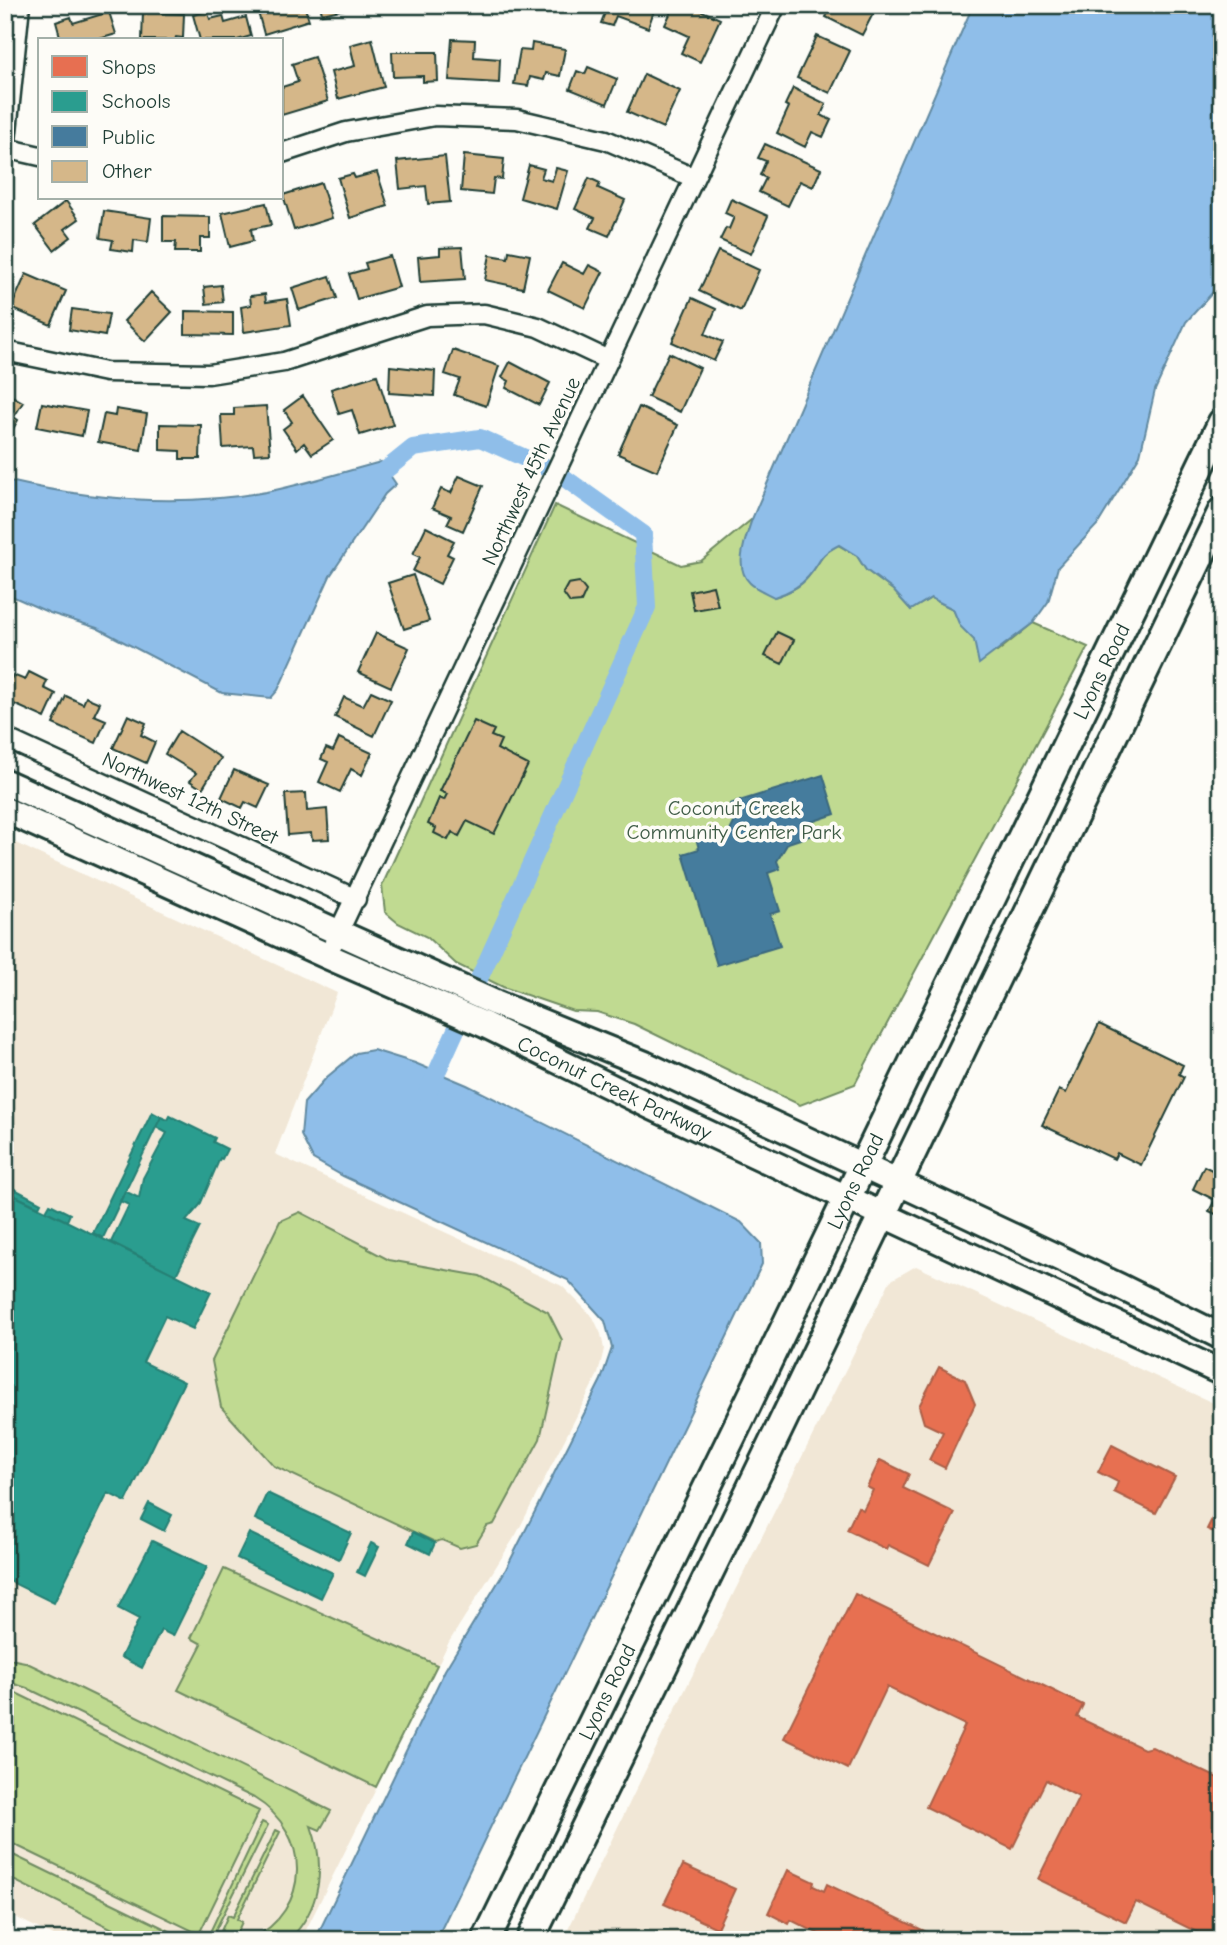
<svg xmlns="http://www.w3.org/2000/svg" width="1227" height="1945" viewBox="0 0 1227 1945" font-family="'Comic Neue',sans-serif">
<rect width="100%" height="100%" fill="#fdfcf7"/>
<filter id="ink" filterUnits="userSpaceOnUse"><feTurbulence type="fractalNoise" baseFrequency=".0143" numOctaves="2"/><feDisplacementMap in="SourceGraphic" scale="14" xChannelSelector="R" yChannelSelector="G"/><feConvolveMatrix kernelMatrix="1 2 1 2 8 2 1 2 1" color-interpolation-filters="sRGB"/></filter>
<g filter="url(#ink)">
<path fill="#f1e7d6" d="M 5,838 L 337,993 L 275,1154 L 562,1286 L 593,1317 L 601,1334 L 604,1349 L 598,1374 L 517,1533 L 449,1642 L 301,1940 L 62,1940 L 5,1912 Z
M 916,1266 L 1222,1407 L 1222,1940 L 1086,1940 L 1081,1938 L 1080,1940 L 563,1940 L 663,1734 L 890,1281 Z"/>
<path fill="#c0da91" stroke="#708c62" stroke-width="2" d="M 555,505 L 681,565 L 701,561 L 752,519 L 744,546 L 774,597 C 787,593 799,588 808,577 C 823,560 816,558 838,545 L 857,556 L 866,570 L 893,590 L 911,610 L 931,598 L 953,609 C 963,634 974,640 997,652 L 1033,623 L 1088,647 L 855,1084 L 800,1105 L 634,1024 L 597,1012 L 573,1011 L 503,987 L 456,964 L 427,937 L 398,923 L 385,912 L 382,886 Z
M 300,1212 L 368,1247 L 368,1249 L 389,1260 L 480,1276 L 548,1312 L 562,1340 L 540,1439 L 494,1524 L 487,1526 L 476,1544 L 460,1548 L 442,1540 L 435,1542 L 274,1466 L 221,1407 L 212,1361 L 280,1221 Z
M 224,1569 L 437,1665 L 376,1787 L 178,1690 L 202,1644 L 191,1638 Z
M 5,1658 L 25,1662 L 61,1679 L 331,1811 L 320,1830 L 311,1826 C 326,1867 321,1908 289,1940 L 250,1940 C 312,1910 312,1833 254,1798 L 27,1688 L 5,1681 Z
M 16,1693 L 259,1811 L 199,1934 L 5,1840 L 5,1714 Z
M 262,1822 L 268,1825 L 214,1933 L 210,1932 Z
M 276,1830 L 280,1832 L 237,1919 L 242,1922 L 235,1937 L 221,1931 L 228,1915 L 233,1917 Z
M 5,1851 L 184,1938 L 188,1940 L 135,1940 L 5,1876 Z"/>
<path fill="#8fbee9" stroke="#628aa1" stroke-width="2" d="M 973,5 L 1222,5 L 1222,282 L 1186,322 L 1155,390 L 1140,455 L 1098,524 L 1058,567 L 1048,602 L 1033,623 L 979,664 L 974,640 L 960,626 L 953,609 L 931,598 L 911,610 L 893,590 L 866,570 L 857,556 L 839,545 C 817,556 822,561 808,577 C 799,588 787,593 774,597 C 767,593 756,589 750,583 C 733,567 746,538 752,519 Z
M 381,462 L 396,484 L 385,494 L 330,576 L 278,690 L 271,698 L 222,693 L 97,628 L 50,613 L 5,593 L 5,480 C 90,500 181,507 266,492 C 305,484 343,472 381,462 Z
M 373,1050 L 415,1063 L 467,1085 L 741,1222 L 761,1243 L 762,1264 L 436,1940 L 315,1940 L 445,1670 L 506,1569 L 601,1380 L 612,1348 L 605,1321 L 568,1280 L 343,1176 L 313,1159 L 301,1135 L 304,1103 L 327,1077 L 356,1053 Z"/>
<path fill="#e76f51" stroke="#ab6048" stroke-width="2" d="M 939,1367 L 965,1380 L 975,1404 L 945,1468 L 929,1460 L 943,1432 L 924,1423 L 919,1406 Z
M 1112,1445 L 1175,1477 L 1156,1513 L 1114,1492 L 1118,1482 L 1098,1472 Z
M 880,1460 L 909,1474 L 903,1488 L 955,1513 L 929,1565 L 888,1545 L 886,1549 L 847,1530 L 858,1507 L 863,1510 L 873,1490 L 867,1487 Z
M 1213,1517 L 1222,1521 L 1222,1536 L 1207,1529 Z
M 855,1594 L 1083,1705 L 1077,1717 L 1144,1749 L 1152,1747 L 1222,1780 L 1222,1940 L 1213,1940 L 1136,1902 L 1126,1922 L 1038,1879 L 1079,1797 L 1046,1780 L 1012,1849 L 926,1807 L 965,1725 L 887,1687 L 848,1769 L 784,1738 Z
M 683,1865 L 735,1889 L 717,1928 L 664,1904 Z
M 788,1870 L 814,1882 L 813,1886 L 824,1891 L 827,1884 L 943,1940 L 831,1940 L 791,1920 L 789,1924 L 768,1913 Z"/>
<path fill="#2a9d8f" stroke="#278074" stroke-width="2" d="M 152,1112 L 161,1117 L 103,1238 L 93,1233 Z
M 170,1116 L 215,1138 L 213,1142 L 227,1149 L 222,1159 L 220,1158 L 200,1205 L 186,1221 L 200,1227 L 176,1275 L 111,1242 L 129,1205 L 120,1201 L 125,1191 L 139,1198 L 143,1178 L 167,1133 L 156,1127 L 161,1117 L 168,1120 Z
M 5,1184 L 41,1203 L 39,1207 L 5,1191 Z
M 5,1191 L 211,1292 L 193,1329 L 165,1316 L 143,1362 L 184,1382 L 126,1502 L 108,1493 L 54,1603 L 5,1579 Z
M 50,1204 L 70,1214 L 67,1221 L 46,1211 Z
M 267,1493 L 351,1533 L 339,1559 L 255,1519 Z
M 149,1503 L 172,1515 L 164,1531 L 141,1519 Z
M 413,1532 L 435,1543 L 430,1554 L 408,1543 Z
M 249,1533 L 333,1573 L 321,1598 L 237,1558 Z
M 152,1541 L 207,1567 L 173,1636 L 161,1630 L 142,1668 L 121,1657 L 139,1619 L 118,1608 Z
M 371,1543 L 379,1547 L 365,1576 L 357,1572 Z"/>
<path fill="#457b9d" stroke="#3a687e" stroke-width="2" d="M 823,775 L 835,814 L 808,823 L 812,835 L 788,843 L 777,861 L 780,869 L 768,873 L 780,911 L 770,914 L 780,946 L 717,965 L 683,854 L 699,849 L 696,838 L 712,833 L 716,839 L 727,837 L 735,821 L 730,804 Z"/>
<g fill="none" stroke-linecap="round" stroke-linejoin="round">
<path stroke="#8fbee9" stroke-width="18" d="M 367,485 L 413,448 L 480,438 L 556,472 L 643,534 L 647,607 L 427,1094"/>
</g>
<path fill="#d5b789" stroke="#1f3d34" stroke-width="2" d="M 256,5 L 304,5 L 309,20 L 264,34 Z
M 320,5 L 344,5 L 345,9 L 322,14 Z
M 389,5 L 422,5 L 422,9 L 390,10 Z
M 508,5 L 536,5 L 535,11 Z
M 568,5 L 596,5 L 594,12 Z
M 608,5 L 656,5 L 648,28 L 616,16 L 612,26 L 601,23 Z
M 674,5 L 689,5 L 720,19 L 700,62 L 681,53 L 689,36 L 665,25 Z
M 832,5 L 877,5 L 877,6 L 862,35 L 826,17 Z
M 207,11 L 210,19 L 223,16 L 225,23 L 246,17 L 251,36 L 237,40 L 200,40 L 193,15 Z
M 109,12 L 116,34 L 96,40 L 61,40 L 56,22 L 71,17 L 73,23 Z
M 143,12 L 184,14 L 183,38 L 176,37 L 175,40 L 142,40 Z
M 817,36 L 850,51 L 830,93 L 797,78 Z
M 372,39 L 384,87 L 338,99 L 331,72 L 355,66 L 350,45 Z
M 452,39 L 475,40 L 474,57 L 500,59 L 499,83 L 449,80 Z
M 532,43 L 565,49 L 560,76 L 546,73 L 544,80 L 530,77 L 528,86 L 514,84 L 520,50 L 531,51 Z
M 392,52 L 437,52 L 438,81 L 423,82 L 423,76 L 393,77 Z
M 314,57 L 328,101 L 282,115 L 282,87 L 298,82 L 292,64 Z
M 588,67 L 617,79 L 607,104 L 570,89 L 577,71 L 585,74 Z
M 644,74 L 680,91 L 663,128 L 627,112 Z
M 793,88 L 826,104 L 821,115 L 831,120 L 823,137 L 812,132 L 805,147 L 777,133 L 789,107 L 785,105 Z
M 765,144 L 821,169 L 813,187 L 800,181 L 788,206 L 759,192 L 766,178 L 760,175 L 766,161 L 758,158 Z
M 464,155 L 504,159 L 502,179 L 494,178 L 492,194 L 461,191 Z
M 445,156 L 450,202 L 428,204 L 426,186 L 400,189 L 397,161 Z
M 529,165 L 544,169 L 541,178 L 552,181 L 556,168 L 568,171 L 557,209 L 520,198 Z
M 377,172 L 388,206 L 350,218 L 338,178 L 353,174 L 355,178 Z
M 589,178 L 600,183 L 598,188 L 625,200 L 609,236 L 590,228 L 595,218 L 575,209 Z
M 321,183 L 332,218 L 294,230 L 283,195 Z
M 731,199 L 768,216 L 751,254 L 720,240 L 726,228 L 729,229 L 734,217 L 725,213 Z
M 66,201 L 79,219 L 65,229 L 71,237 L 54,250 L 35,225 Z
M 266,203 L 271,225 L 251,229 L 253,241 L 230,247 L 222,213 Z
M 104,211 L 151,218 L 148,242 L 134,240 L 133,252 L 111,249 L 113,240 L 100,238 Z
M 163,216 L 210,217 L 210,238 L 200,238 L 200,252 L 175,252 L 176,242 L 163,242 Z
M 462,247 L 465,279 L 420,282 L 418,257 L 440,255 L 440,248 Z
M 509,251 L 530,255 L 523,288 L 485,280 L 490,255 L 508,258 Z
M 718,251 L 759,270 L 741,311 L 699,291 Z
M 390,256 L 399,287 L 357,299 L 349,274 L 367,269 L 365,263 Z
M 562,263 L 584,274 L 589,265 L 603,272 L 585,308 L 548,290 Z
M 26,274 L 66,291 L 51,325 L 11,308 Z
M 330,276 L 337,298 L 299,310 L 292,288 Z
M 221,285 L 223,302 L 206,304 L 204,287 Z
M 151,292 L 172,312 L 145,341 L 124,321 Z
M 265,294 L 266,302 L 287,299 L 291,325 L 244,332 L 241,307 L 251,305 L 250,296 Z
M 692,298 L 716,309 L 705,334 L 723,342 L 714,361 L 672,342 Z
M 72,309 L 109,314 L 105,336 L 69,330 Z
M 185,311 L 233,312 L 233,335 L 185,334 Z
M 453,350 L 499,366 L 486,406 L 454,395 L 460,379 L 445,374 Z
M 669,353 L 700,368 L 680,412 L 648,397 Z
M 510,362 L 550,383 L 539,405 L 506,388 L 509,381 L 502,377 Z
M 390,366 L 435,371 L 434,396 L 389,393 Z
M 377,375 L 393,425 L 360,435 L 352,410 L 339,414 L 331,389 Z
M 5,392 L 23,402 L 14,417 L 18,420 L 5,443 Z
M 303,396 L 333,440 L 312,454 L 304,443 L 297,449 L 283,429 L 292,422 L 284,410 Z
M 42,403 L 87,411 L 82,436 L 37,427 Z
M 266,406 L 270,453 L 254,454 L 253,446 L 223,448 L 221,415 L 234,415 L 234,408 Z
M 639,407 L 678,425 L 657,471 L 618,454 Z
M 116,409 L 147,414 L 141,450 L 98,442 L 104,414 L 115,416 Z
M 160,424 L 201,425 L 200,459 L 180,459 L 180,451 L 160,450 Z
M 459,476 L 483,486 L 463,531 L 447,524 L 451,516 L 432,508 L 441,489 L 451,493 Z
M 426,527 L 454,541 L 447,554 L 453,557 L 440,584 L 413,571 L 420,557 L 413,554 Z
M 413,575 L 429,621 L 404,629 L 388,583 Z
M 579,582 L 586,591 L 581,602 L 570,603 L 563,593 L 568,584 Z
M 713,586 L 718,606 L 694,610 L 690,591 Z
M 777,632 L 794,640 L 782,664 L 765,656 Z
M 376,633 L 409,648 L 391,687 L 358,672 Z
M 29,672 L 47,681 L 44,688 L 56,694 L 45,718 L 5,700 L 5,692 L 13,675 L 25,680 Z
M 371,691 L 391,700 L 374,736 L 335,717 L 344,697 L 363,706 Z
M 66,696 L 83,704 L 86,697 L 100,703 L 94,715 L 106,720 L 96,743 L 53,724 Z
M 128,715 L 146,723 L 141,735 L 155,742 L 146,763 L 113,748 Z
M 474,721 L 494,730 L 491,736 L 501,740 L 497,749 L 528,765 L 494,834 L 467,821 L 459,836 L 452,832 L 448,840 L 434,833 L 436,828 L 428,824 L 439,798 L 444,800 L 447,794 L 440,791 Z
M 179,731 L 221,758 L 202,789 L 190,781 L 196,773 L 165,754 Z
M 339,738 L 372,753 L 362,775 L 351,769 L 340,792 L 319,782 L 328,762 L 321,759 L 326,748 L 333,751 Z
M 234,770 L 269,785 L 258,808 L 245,802 L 242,808 L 221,798 Z
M 306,793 L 307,811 L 327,809 L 329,839 L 312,840 L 311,833 L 288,835 L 285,794 Z
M 1099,1024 L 1183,1065 L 1179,1074 L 1184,1077 L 1141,1165 L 1117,1153 L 1114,1159 L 1042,1125 L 1059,1090 L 1066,1093 Z
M 1204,1166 L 1222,1175 L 1222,1217 L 1209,1211 L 1215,1200 L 1193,1189 Z"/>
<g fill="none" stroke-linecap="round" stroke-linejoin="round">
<g stroke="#1f3d34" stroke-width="23">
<path id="street" d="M 5,148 L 40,156
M 5,151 L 20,5
M 282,153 L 346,132 L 435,116 L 517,119 L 606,140 L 694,178
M 5,351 L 106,372 L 209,374 L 284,362 L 427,316 L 484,314 L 538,327 L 608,360
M 5,738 L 356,899
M 334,942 L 776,5"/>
</g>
<g stroke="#1f3d34" stroke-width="30">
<g id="secondary">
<path d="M 5,782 L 495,1003 L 645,1064 L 1119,1286 L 1222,1337"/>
<path id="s1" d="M 5,810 L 327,956 L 485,1025 L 650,1106 L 1222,1373"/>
</g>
</g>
<g stroke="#1f3d34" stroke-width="32">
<g id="primary">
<path id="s2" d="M 486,1940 L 739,1422 L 1222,422"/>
<path d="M 530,1940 L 741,1508 L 1222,511"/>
</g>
</g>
<use href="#street" stroke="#fdfcf7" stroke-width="18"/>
<use href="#secondary" stroke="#fdfcf7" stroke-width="24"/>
<use href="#primary" stroke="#fdfcf7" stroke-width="26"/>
</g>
</g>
<g text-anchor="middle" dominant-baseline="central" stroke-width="7" stroke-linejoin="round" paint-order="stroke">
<g font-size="21" fill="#1f3d34" stroke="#fdfcf7">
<text transform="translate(531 471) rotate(-65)">Northwest 45th Avenue</text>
<text stroke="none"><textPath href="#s2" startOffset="1410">Lyons Road</textPath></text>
<text transform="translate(190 798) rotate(25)">Northwest 12th Street</text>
<text stroke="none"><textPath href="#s1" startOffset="670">Coconut Creek Parkway</textPath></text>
<text stroke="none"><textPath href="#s2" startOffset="844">Lyons Road</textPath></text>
<text stroke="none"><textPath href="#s2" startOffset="276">Lyons Road</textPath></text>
</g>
<g font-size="21" fill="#3f5c47" stroke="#fdfcf7">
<text x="734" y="808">Coconut Creek<tspan x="734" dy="24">Community Center Park</tspan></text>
</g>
</g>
<rect width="1227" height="1945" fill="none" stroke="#fdfcf7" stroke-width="28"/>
<rect x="14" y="14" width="1199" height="1917" fill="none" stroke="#1f3d34" stroke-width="2.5" filter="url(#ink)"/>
<rect x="38" y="38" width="245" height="161" fill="#fdfcf7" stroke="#a4b0a9" stroke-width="2"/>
<rect x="52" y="56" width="35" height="21" fill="#e76f51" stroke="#a4b0a9" stroke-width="2"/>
<text x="102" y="74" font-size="21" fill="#1f3d34">Shops</text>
<rect x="52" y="91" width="35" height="21" fill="#2a9d8f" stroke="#a4b0a9" stroke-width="2"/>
<text x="102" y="108" font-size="21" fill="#1f3d34">Schools</text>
<rect x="52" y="126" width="35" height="21" fill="#457b9d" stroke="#a4b0a9" stroke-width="2"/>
<text x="102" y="144" font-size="21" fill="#1f3d34">Public</text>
<rect x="52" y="161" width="35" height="21" fill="#d5b789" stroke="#a4b0a9" stroke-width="2"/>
<text x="102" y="178" font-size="21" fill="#1f3d34">Other</text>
</svg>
